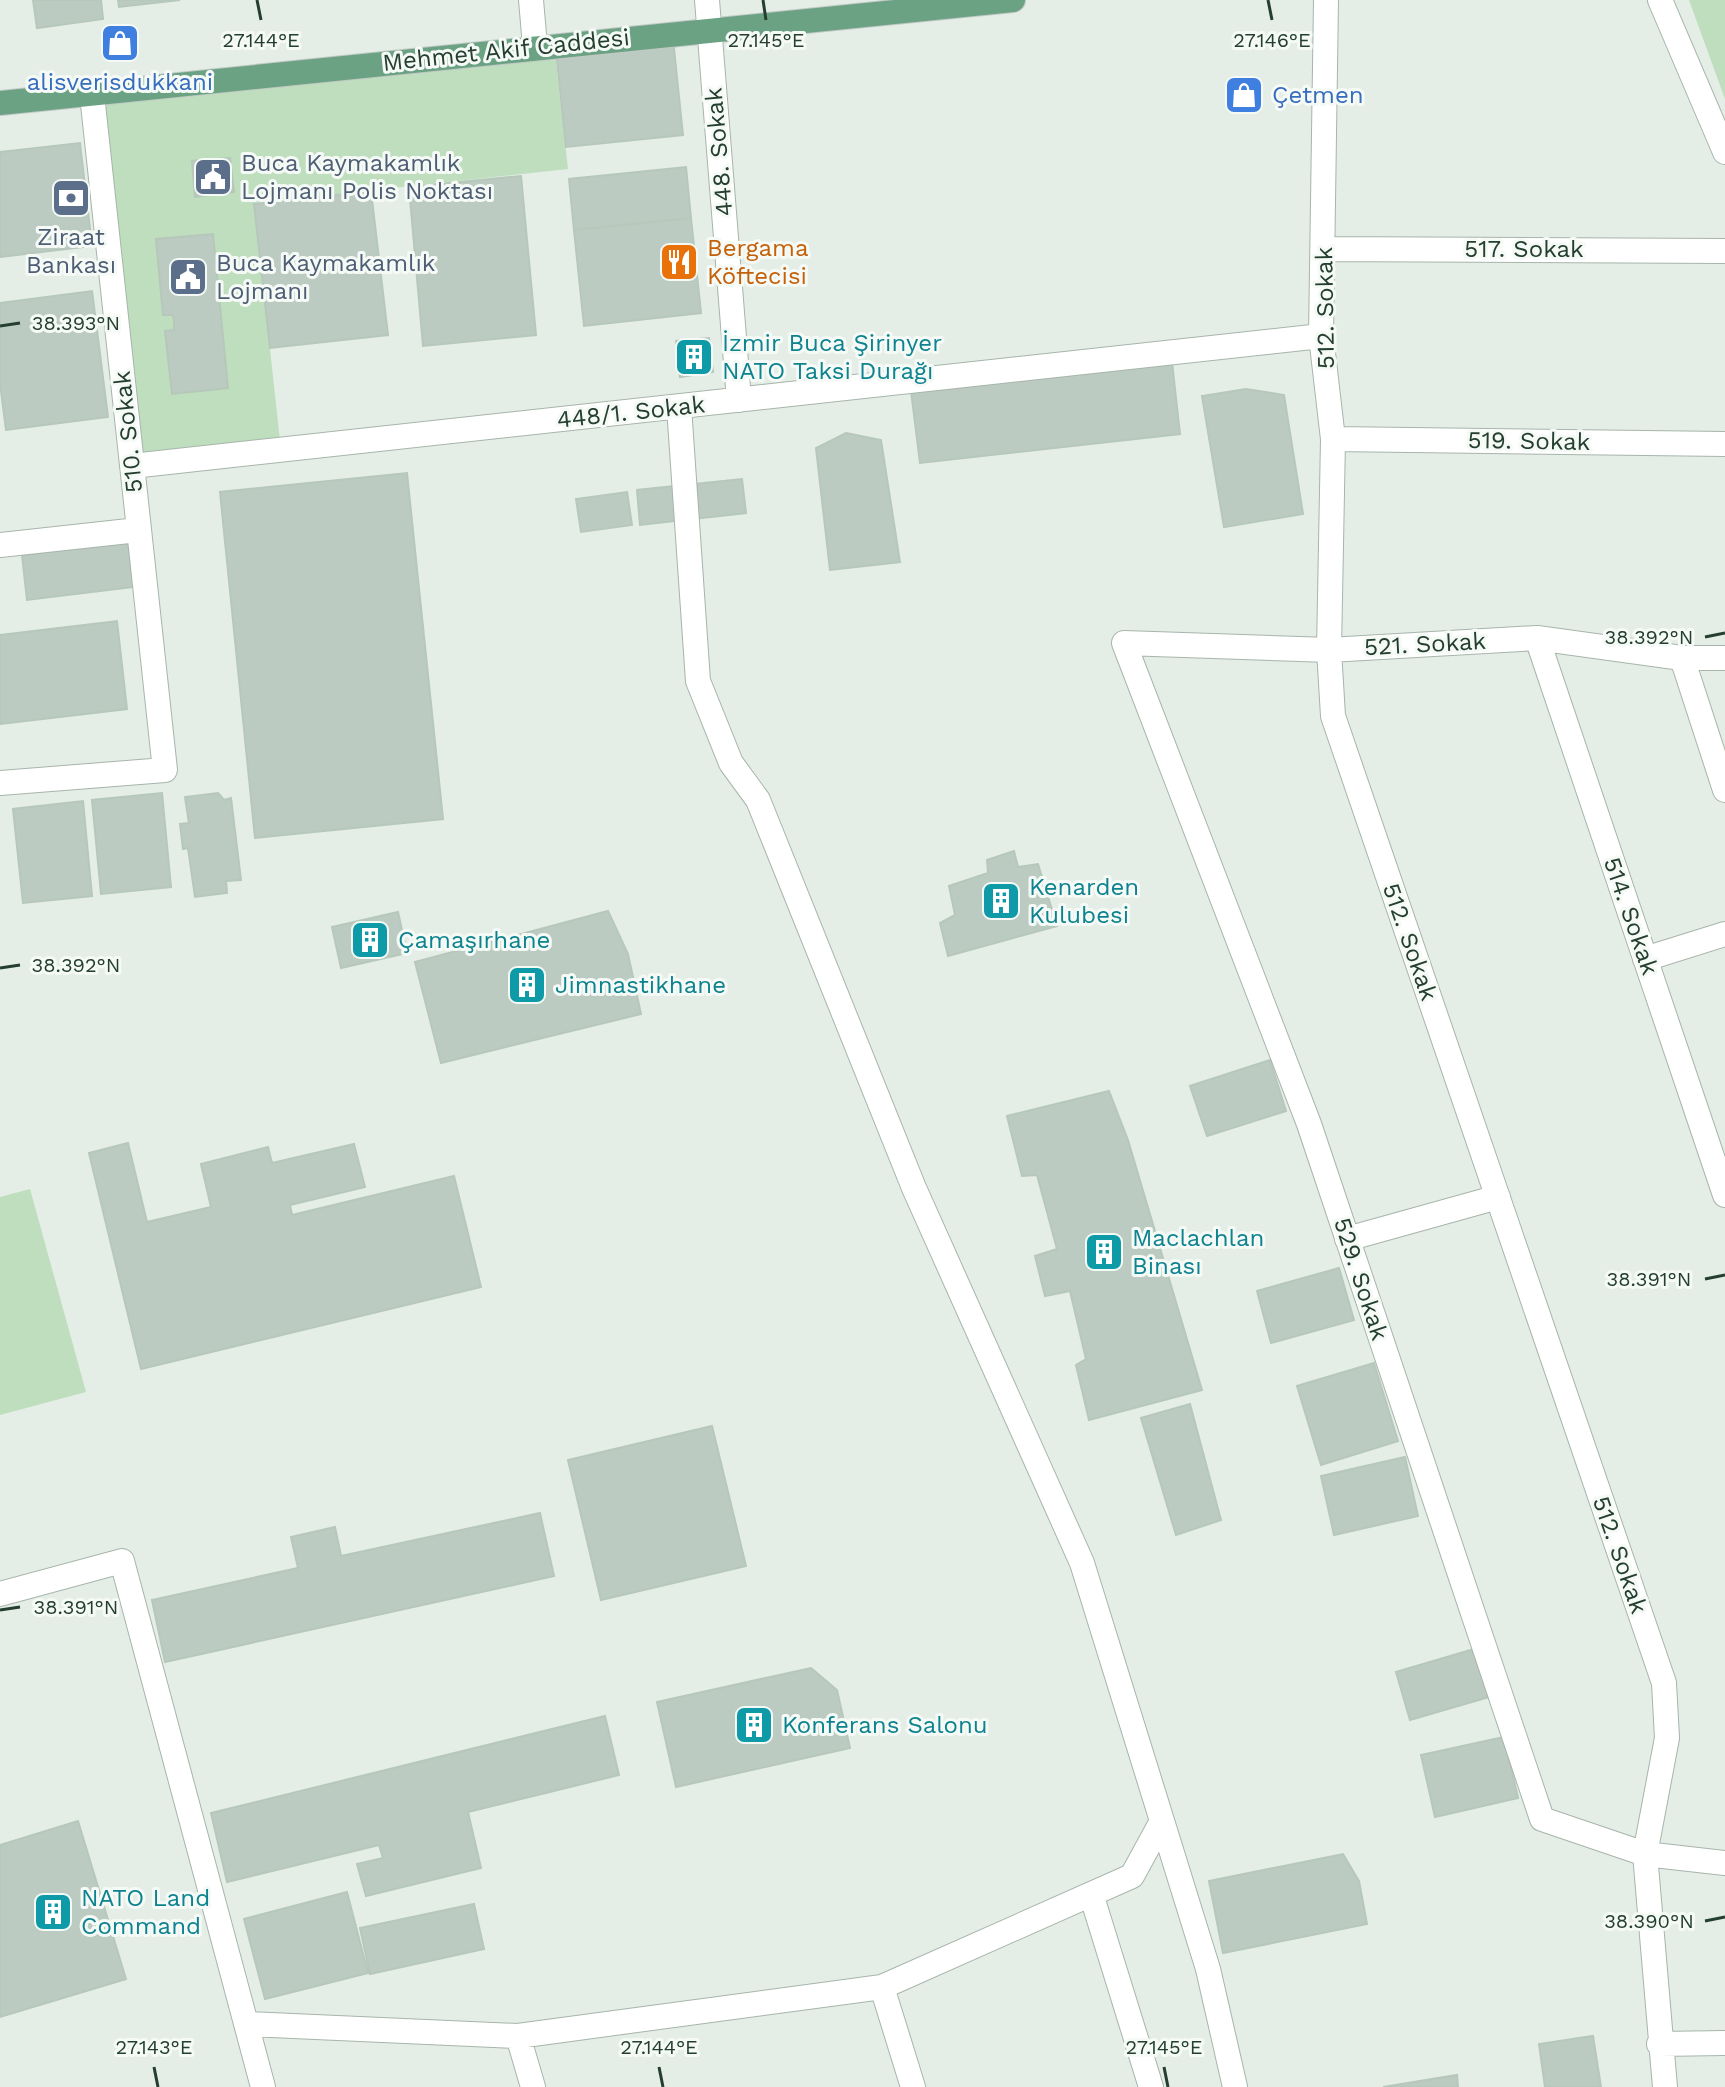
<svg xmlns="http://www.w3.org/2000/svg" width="1725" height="2087" viewBox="0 0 1725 2087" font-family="'Work Sans',sans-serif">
<rect width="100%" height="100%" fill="#e4ede6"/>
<path fill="#bedebe" d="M 1689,0 L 1725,0 L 1725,99 Z
M 554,45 L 568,169 L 254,203 L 281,450 L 132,466 L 92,95 Z
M 30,1189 L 86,1392 L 0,1415 L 0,1197 Z"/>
<path fill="#bccbc1" stroke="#b6c7bb" stroke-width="2" d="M 33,0 L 101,0 L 103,19 L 37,28 Z
M 118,0 L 180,0 L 119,7 Z
M 673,39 L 683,135 L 566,147 L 556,51 Z
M 80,143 L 92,246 L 0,257 L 0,152 Z
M 230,158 L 234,192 L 195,197 L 192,161 Z
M 686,167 L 691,218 L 574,230 L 569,179 Z
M 521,176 L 536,335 L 423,346 L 409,187 Z
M 371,191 L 388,335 L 270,348 L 254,204 Z
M 691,218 L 701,313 L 584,326 L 574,230 Z
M 213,234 L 228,388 L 172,394 L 165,331 L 174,330 L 174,321 L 173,315 L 163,315 L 156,239 Z
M 92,291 L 108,417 L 6,430 L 0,383 L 0,303 Z
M 709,338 L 713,372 L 680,377 L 676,341 Z
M 1172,362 L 1180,434 L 920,463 L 911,391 Z
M 1246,389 L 1284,395 L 1303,514 L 1224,527 L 1202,396 Z
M 846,433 L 881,440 L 900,562 L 830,570 L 816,448 Z
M 407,473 L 443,819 L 255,838 L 220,492 Z
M 742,479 L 746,513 L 640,525 L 637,490 Z
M 627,492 L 632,525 L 581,532 L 576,499 Z
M 129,542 L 134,587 L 27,600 L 22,555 Z
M 117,621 L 127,709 L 0,724 L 0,635 Z
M 162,793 L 171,887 L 101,894 L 92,800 Z
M 218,793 L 224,800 L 231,798 L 241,880 L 226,881 L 227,893 L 195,897 L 188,848 L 183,849 L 180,824 L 189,823 L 185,797 Z
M 83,801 L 92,896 L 23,903 L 13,809 Z
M 1014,851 L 1018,867 L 1038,864 L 1057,926 L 948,956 L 940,923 L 955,915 L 949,886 L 988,873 L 987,860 Z
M 608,911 L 628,954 L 641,1014 L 441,1063 L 415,962 Z
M 398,912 L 407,953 L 341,968 L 332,927 Z
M 1270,1060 L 1286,1111 L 1207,1136 L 1190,1086 Z
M 1109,1091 L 1128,1140 L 1202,1390 L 1089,1420 L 1076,1365 L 1086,1359 L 1070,1291 L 1045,1296 L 1035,1256 L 1057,1249 L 1037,1175 L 1022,1176 L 1007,1116 Z
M 128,1143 L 147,1222 L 211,1207 L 201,1164 L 268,1147 L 272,1163 L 354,1144 L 365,1187 L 290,1205 L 292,1215 L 454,1176 L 481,1287 L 141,1369 L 89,1153 Z
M 1339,1268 L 1354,1320 L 1271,1343 L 1257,1291 Z
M 1374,1363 L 1398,1441 L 1321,1465 L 1297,1386 Z
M 1190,1404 L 1221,1520 L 1176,1535 L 1141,1418 Z
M 712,1426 L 746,1566 L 601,1600 L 568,1460 Z
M 1405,1457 L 1418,1516 L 1334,1535 L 1321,1476 Z
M 540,1513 L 554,1576 L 165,1662 L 152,1600 L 298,1568 L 291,1537 L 335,1527 L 341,1556 Z
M 1474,1649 L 1489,1697 L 1410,1720 L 1396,1672 Z
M 811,1668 L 837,1690 L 850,1748 L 676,1787 L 657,1702 Z
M 605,1716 L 619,1775 L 468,1812 L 481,1868 L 366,1896 L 357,1864 L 383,1858 L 379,1845 L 227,1882 L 211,1813 Z
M 1504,1737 L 1518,1798 L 1435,1817 L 1421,1755 Z
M 78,1821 L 126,1979 L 0,2017 L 0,1845 Z
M 1343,1854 L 1359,1881 L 1367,1924 L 1223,1953 L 1209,1881 Z
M 347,1892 L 368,1973 L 265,1999 L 244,1919 Z
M 474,1904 L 484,1949 L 370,1974 L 360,1928 Z
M 1593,2036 L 1601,2087 L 1545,2087 L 1539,2044 Z
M 1457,2075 L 1458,2087 L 1383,2087 Z"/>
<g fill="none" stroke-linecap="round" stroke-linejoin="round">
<g stroke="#a7b5ab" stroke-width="26">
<path id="minor" d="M 531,0 L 535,46
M 707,0 L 739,400
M 1326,0 L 1321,336 L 1333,439 L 1329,650 L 1333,716 L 1664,1683 L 1667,1738 L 1645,1854 L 1665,2087
M 1660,0 L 1725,152
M 1323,249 L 1725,251
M 679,407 L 698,681 L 731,763 L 758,800 L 914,1188 L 1082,1563 L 1208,1969 L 1235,2087
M 1333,439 L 1725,444
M 132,466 L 1321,336
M 0,545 L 138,530
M 1537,638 L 1725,1195
M 1682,658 L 1725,790
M 1725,658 L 1682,658 L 1537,638 L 1329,650 L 1124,643 L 1309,1124 L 1542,1819 L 1645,1854 L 1725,1863
M 0,783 L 165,770 L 92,95
M 1645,959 L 1725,934
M 1347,1239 L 1498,1197
M 0,1594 L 122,1561 L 263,2087
M 1092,1897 L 1151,2087
M 882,1987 L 913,2087
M 246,2024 L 518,2036 L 882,1987 L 1132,1876 L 1162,1821
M 518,2036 L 533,2087
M 1659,2044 L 1725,2043"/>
</g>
<g stroke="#c2c9c5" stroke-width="26">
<path id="major" d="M 0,103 L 1013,0"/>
</g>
<use href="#minor" stroke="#fff" stroke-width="24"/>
<use href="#major" stroke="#6aa283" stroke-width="24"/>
</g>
<path fill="none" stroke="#243f2f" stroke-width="3" d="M 257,0 L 261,20M 763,0 L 766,20M 1268,0 L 1272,20M 0,326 L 20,323M 1705,637 L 1725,633M 0,968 L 20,965M 1705,1279 L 1725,1275M 0,1610 L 20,1607M 1705,1921 L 1725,1917M 154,2067 L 158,2087M 659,2067 L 663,2087M 1164,2067 L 1168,2087"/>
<defs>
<g id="shop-square" transform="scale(2)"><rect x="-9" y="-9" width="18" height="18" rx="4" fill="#3f7fe0" stroke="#f5faf6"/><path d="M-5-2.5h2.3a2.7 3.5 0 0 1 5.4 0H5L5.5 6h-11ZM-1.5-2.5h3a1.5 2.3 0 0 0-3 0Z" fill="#fff"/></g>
<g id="civic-square" transform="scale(2)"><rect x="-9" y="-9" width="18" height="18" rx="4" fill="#5c6f8a" stroke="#f5faf6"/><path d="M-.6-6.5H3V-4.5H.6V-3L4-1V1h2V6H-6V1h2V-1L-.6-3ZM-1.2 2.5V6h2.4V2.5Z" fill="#fff"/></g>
<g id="bank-square" transform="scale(2)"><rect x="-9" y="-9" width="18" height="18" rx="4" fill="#5c6f8a" stroke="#f5faf6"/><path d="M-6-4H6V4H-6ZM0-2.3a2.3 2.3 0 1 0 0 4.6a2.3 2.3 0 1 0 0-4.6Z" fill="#fff"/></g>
<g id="restaurant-square" transform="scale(2)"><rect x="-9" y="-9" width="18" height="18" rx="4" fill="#e8710a" stroke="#f5faf6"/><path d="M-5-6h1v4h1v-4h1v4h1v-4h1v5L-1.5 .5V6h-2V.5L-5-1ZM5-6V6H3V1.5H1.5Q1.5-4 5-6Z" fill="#fff"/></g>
<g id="building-square" transform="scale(2)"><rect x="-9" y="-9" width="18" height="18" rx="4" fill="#0f9aa8" stroke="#f5faf6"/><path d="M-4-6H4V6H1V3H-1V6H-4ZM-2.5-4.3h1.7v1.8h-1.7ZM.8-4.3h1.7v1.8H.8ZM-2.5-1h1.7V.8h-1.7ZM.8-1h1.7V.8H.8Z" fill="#fff"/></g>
</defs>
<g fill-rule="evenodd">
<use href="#shop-square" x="120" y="43"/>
<use href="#shop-square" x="1244" y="95"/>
<use href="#civic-square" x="213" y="177"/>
<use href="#bank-square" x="71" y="198"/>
<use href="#restaurant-square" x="679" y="262"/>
<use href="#civic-square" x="188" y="277"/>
<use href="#building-square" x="694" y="357"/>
<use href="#building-square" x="1001" y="901"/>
<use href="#building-square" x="370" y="940"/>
<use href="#building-square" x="527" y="985"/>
<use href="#building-square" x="1104" y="1252"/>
<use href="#building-square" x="754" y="1725"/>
<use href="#building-square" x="53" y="1912"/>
</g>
<g text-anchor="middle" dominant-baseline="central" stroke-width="6" stroke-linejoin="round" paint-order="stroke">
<g font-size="24" fill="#243f2f" stroke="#f5faf6">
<text transform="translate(506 50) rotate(-6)">Mehmet Akif Caddesi</text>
<text transform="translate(719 152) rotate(-95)">448. Sokak</text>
<text x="1524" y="249">517. Sokak</text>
<text transform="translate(1325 308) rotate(-91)">512. Sokak</text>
<text transform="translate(631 412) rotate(-6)">448/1. Sokak</text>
<text transform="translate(128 432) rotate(-96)">510. Sokak</text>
<text transform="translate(1529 441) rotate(1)">519. Sokak</text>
<text transform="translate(1425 644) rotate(-3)">521. Sokak</text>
<text transform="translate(1631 916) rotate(71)">514. Sokak</text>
<text transform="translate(1410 942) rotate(71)">512. Sokak</text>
<text transform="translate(1361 1279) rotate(72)">529. Sokak</text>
<text transform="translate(1620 1555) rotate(71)">512. Sokak</text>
</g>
<g font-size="24" fill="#366cbe" stroke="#f5faf6">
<text x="120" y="82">alisverisdukkani</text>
<text x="1272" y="95" text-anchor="start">Çetmen</text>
</g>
<g font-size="24" fill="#4e5e75" stroke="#f5faf6" text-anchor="start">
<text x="241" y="163">Buca Kaymakamlık<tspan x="241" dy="28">Lojmanı Polis Noktası</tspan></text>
<text x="71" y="237" text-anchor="middle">Ziraat<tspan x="71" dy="28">Bankası</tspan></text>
<text x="216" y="263">Buca Kaymakamlık<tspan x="216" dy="28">Lojmanı</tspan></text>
</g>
<g font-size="24" fill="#c56008" stroke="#f5faf6" text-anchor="start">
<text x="707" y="248">Bergama<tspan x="707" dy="28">Köftecisi</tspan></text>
</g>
<g font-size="24" fill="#0d838f" stroke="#f5faf6" text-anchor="start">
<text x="722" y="343">İzmir Buca Şirinyer<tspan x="722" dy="28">NATO Taksi Durağı</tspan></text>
<text x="1029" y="887">Kenarden<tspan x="1029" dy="28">Kulubesi</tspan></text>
<text x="398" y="940">Çamaşırhane</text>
<text x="555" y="985">Jimnastikhane</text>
<text x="1132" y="1238">Maclachlan<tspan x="1132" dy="28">Binası</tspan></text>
<text x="782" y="1725">Konferans Salonu</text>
<text x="81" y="1898">NATO Land<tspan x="81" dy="28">Command</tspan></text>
</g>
</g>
<g font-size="20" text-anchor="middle" fill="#243f2f" stroke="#f5faf6" stroke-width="6" stroke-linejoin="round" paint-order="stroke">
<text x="261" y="47">27.144°E</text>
<text x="766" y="47">27.145°E</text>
<text x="1272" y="47">27.146°E</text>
<text x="76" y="330">38.393°N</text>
<text x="1649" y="644">38.392°N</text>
<text x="76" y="972">38.392°N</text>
<text x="1649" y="1286">38.391°N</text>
<text x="76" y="1614">38.391°N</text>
<text x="1649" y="1928">38.390°N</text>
<text x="154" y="2054">27.143°E</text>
<text x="659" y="2054">27.144°E</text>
<text x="1164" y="2054">27.145°E</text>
</g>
</svg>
